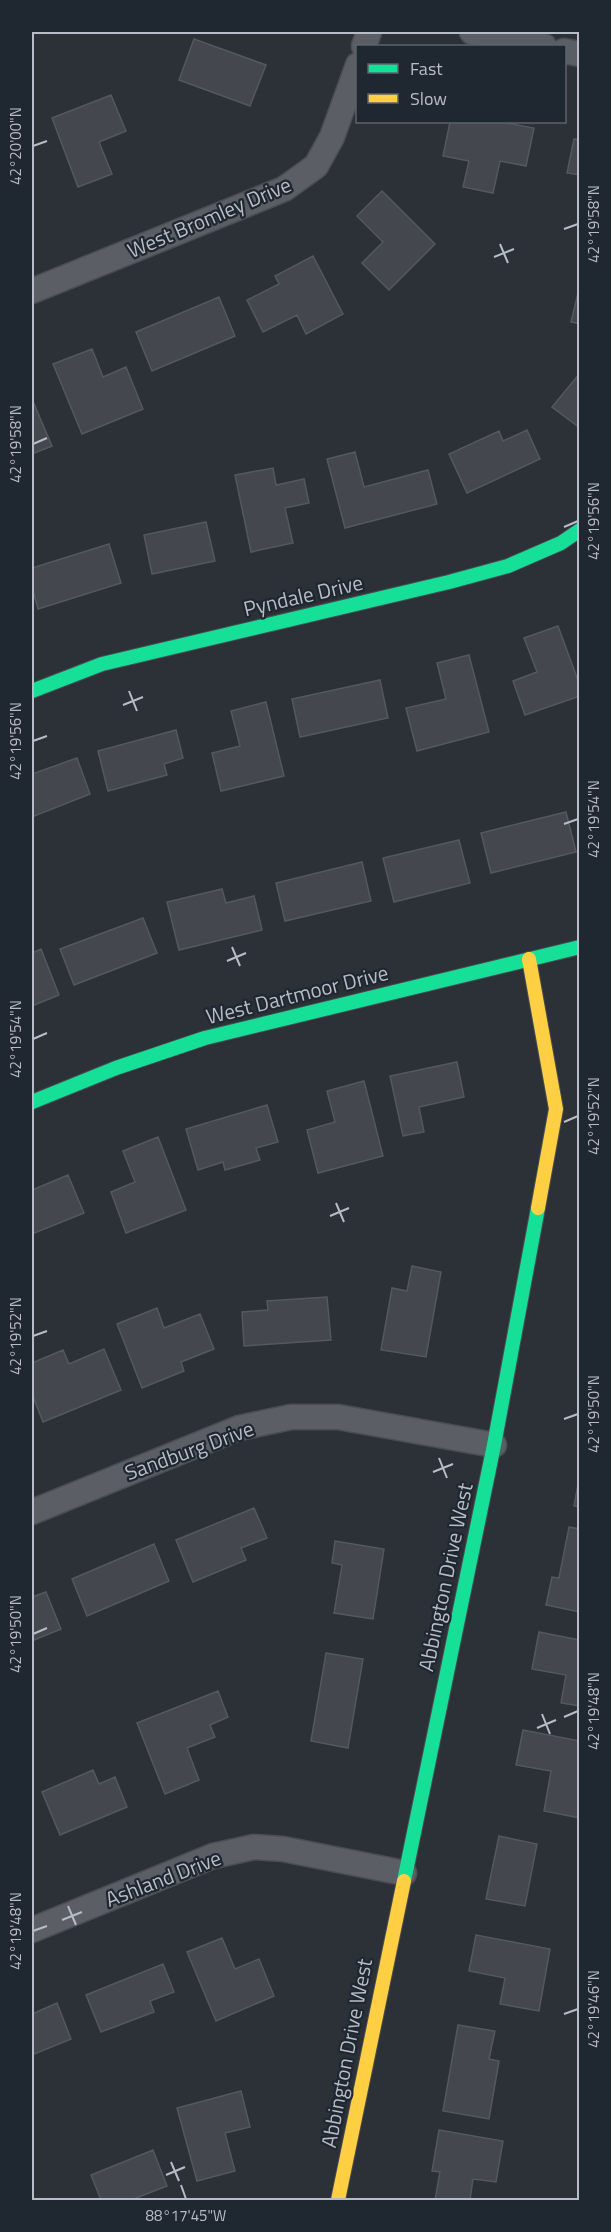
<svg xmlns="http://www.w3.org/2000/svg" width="611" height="2232" viewBox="0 0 611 2232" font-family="'Titillium Web',sans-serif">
<rect width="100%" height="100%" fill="#2c3137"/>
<path fill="#44484e" stroke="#53585f" stroke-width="1.5" d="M 194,39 L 266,65 L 250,106 L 179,80 Z
M 111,95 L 126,131 L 99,142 L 112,174 L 78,187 L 52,118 Z
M 450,122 L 501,122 L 534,128 L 526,166 L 500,161 L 493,193 L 463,187 L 469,161 L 443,156 Z
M 574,139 L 580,140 L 580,175 L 567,173 Z
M 382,191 L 435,244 L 389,290 L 362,263 L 383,242 L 357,216 Z
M 313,256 L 343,314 L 306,334 L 297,315 L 263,332 L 247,300 L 279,284 L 275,276 Z
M 580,285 L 580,324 L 571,322 Z
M 219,297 L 235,336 L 152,371 L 136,332 Z
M 92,349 L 103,377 L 126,367 L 143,409 L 82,434 L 53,364 Z
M 580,373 L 580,428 L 552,407 Z
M 32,399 L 52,446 L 32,454 Z
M 527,430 L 540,459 L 467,493 L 449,454 L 499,431 L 503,441 Z
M 355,452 L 364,487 L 428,470 L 437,504 L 345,528 L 327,459 Z
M 273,468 L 276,485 L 304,479 L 309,503 L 285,508 L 293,543 L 251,552 L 235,475 Z
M 206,522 L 215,561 L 152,574 L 144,535 Z
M 109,544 L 121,583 L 38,609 L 32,587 L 32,568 Z
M 558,626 L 580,686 L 580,696 L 525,715 L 513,681 L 537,672 L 524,638 Z
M 469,655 L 489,732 L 417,751 L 406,708 L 446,699 L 437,663 Z
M 380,680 L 388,718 L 300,737 L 292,699 Z
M 266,702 L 284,776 L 221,791 L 212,753 L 240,746 L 231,711 Z
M 176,730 L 183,758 L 164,764 L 167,775 L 108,791 L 98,751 Z
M 77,758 L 90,794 L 32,817 L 32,774 Z
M 566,812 L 576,852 L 491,873 L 481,833 Z
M 459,840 L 470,883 L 394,902 L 383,858 Z
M 362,862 L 371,901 L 285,921 L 276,883 Z
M 222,889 L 226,903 L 254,896 L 262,930 L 179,950 L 167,902 Z
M 143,918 L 157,953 L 74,985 L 60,949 Z
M 41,949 L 59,995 L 32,1006 L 32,953 Z
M 457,1062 L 464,1097 L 419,1107 L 424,1132 L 403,1136 L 390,1076 Z
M 364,1081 L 383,1156 L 318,1173 L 307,1130 L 335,1122 L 327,1091 Z
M 267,1105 L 278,1142 L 256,1148 L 260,1160 L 225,1170 L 223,1162 L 198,1170 L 186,1129 Z
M 158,1137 L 186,1210 L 126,1233 L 111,1192 L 135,1182 L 123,1151 Z
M 68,1175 L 84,1213 L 32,1234 L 32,1190 Z
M 412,1266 L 441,1272 L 426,1357 L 381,1350 L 392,1288 L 407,1291 Z
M 327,1297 L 331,1340 L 244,1346 L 242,1312 L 268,1310 L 267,1301 Z
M 157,1308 L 164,1328 L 200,1314 L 214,1349 L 181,1362 L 184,1371 L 142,1388 L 117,1324 Z
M 104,1349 L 121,1390 L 43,1422 L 32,1394 L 32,1363 L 63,1350 L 69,1364 Z
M 580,1474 L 580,1507 L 574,1506 Z
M 254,1508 L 267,1538 L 241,1548 L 246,1560 L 193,1582 L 176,1540 Z
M 569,1527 L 580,1529 L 580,1612 L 546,1605 L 552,1577 L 559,1578 Z
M 335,1541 L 384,1549 L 373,1619 L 334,1613 L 342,1565 L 332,1563 Z
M 154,1544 L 169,1581 L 87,1616 L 72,1579 Z
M 46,1592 L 61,1629 L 32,1641 L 32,1597 Z
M 539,1632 L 580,1640 L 580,1706 L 561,1703 L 566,1675 L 532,1669 Z
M 326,1653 L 363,1659 L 348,1748 L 311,1741 Z
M 218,1691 L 228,1717 L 210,1725 L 215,1737 L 187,1748 L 199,1780 L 165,1794 L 137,1723 Z
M 523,1730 L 580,1741 L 580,1818 L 544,1811 L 551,1771 L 516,1765 Z
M 93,1770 L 99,1784 L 115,1777 L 127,1807 L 60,1835 L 42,1792 Z
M 499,1836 L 537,1844 L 525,1906 L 486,1899 Z
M 476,1935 L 550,1949 L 539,2011 L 500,2004 L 505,1978 L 469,1971 Z
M 222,1938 L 235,1969 L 259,1959 L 274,1996 L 216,2021 L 187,1952 Z
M 163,1964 L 174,1992 L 150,2001 L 154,2012 L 101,2032 L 86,1995 Z
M 57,2003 L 71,2039 L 32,2055 L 32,2014 Z
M 458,2025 L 495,2031 L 489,2059 L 499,2061 L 489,2119 L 443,2111 Z
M 241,2091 L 250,2127 L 225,2133 L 235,2171 L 197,2181 L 177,2108 Z
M 439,2130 L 503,2141 L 496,2182 L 473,2179 L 470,2200 L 435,2200 L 440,2172 L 432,2171 Z
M 153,2150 L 167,2186 L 131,2200 L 101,2200 L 91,2175 Z"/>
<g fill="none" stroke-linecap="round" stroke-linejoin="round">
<g stroke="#4a4d52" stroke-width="27">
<path id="street" d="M 472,32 L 544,46
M 364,46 L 369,32
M 564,51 L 580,54
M 32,291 L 284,189 L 316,166 L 332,137 L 358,65
M 32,1512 L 239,1428 L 291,1417 L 338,1417 L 494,1445
M 32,1930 L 213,1856 L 254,1847 L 283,1849 L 404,1873"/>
</g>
<g stroke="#4a4d52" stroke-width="16">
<path id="fast" d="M 32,691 L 102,664 L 449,582 L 508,566 L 561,543 L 580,530
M 32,1102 L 116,1068 L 205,1038 L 580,947
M 404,1881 L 494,1445 L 538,1208"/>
</g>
<g stroke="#4a4d52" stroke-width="16">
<path id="slow" d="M 529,959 L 556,1109 L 538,1208
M 338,2200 L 404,1881"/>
</g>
<use href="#street" stroke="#5b5f65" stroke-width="24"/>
<use href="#fast" stroke="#16e098" stroke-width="14"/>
<use href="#slow" stroke="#ffcf43" stroke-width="14"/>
</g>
<path fill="none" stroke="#b6bdc7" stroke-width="2" d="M 33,146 L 47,141M 564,229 L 578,224M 500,244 L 508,263M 494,257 L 514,249M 33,444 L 47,438M 564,527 L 578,521M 129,691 L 137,711M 123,705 L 143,697M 33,741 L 47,736M 564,824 L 578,819M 232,947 L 240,966M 227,961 L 246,953M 33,1039 L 47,1033M 564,1122 L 578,1116M 336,1203 L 344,1222M 330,1216 L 349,1208M 33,1336 L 47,1331M 564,1419 L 578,1414M 439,1458 L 447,1478M 433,1472 L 453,1464M 33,1634 L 47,1628M 542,1714 L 550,1734M 564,1717 L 578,1711M 537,1728 L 556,1720M 68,1906 L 76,1925M 62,1920 L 82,1912M 33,1931 L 47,1926M 564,2014 L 578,2009M 171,2162 L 179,2181M 166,2175 L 185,2167M 181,2185 L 186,2199"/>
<g text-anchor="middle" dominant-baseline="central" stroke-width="4.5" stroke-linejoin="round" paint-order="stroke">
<g font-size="21" fill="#b6bdc7" stroke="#1f2731">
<text transform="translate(209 217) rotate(-23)">West Bromley Drive</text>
<text transform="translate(303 595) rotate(-13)">Pyndale Drive</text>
<text transform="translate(297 994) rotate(-14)">West Dartmoor Drive</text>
<text transform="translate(189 1450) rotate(-20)">Sandburg Drive</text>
<text transform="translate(445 1577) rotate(-78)">Abbington Drive West</text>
<text transform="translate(163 1878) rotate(-21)">Ashland Drive</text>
<text transform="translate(346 2053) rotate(-79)">Abbington Drive West</text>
</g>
</g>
<rect width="611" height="2232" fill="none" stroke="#1f2731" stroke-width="66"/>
<rect x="356" y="45" width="210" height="78" fill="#1f2731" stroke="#5b636d" stroke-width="1.5"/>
<rect x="368" y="64" width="30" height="9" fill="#16e098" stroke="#5b636d" stroke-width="1.5"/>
<text x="410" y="75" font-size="18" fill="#b6bdc7">Fast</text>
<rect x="368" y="94" width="30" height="9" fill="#ffcf43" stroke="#5b636d" stroke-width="1.5"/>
<text x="410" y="105" font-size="18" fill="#b6bdc7">Slow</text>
<rect x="33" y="33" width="545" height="2166" fill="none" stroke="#b6bdc7" stroke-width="2"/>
<g font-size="15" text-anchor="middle" fill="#b6bdc7">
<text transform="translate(16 146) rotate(-90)" y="5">42°20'00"N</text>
<text transform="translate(594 224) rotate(-90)" y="5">42°19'58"N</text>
<text transform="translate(16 444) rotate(-90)" y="5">42°19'58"N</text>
<text transform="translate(594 521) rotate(-90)" y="5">42°19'56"N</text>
<text transform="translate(16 741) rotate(-90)" y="5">42°19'56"N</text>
<text transform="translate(594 819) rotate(-90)" y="5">42°19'54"N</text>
<text transform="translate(16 1039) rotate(-90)" y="5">42°19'54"N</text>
<text transform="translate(594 1116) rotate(-90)" y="5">42°19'52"N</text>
<text transform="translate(16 1336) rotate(-90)" y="5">42°19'52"N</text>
<text transform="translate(594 1414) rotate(-90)" y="5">42°19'50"N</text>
<text transform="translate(16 1634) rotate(-90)" y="5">42°19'50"N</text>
<text transform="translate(594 1711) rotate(-90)" y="5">42°19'48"N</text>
<text transform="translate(16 1931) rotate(-90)" y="5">42°19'48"N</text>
<text transform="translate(594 2009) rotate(-90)" y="5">42°19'46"N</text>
<text x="186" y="2221">88°17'45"W</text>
</g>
</svg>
